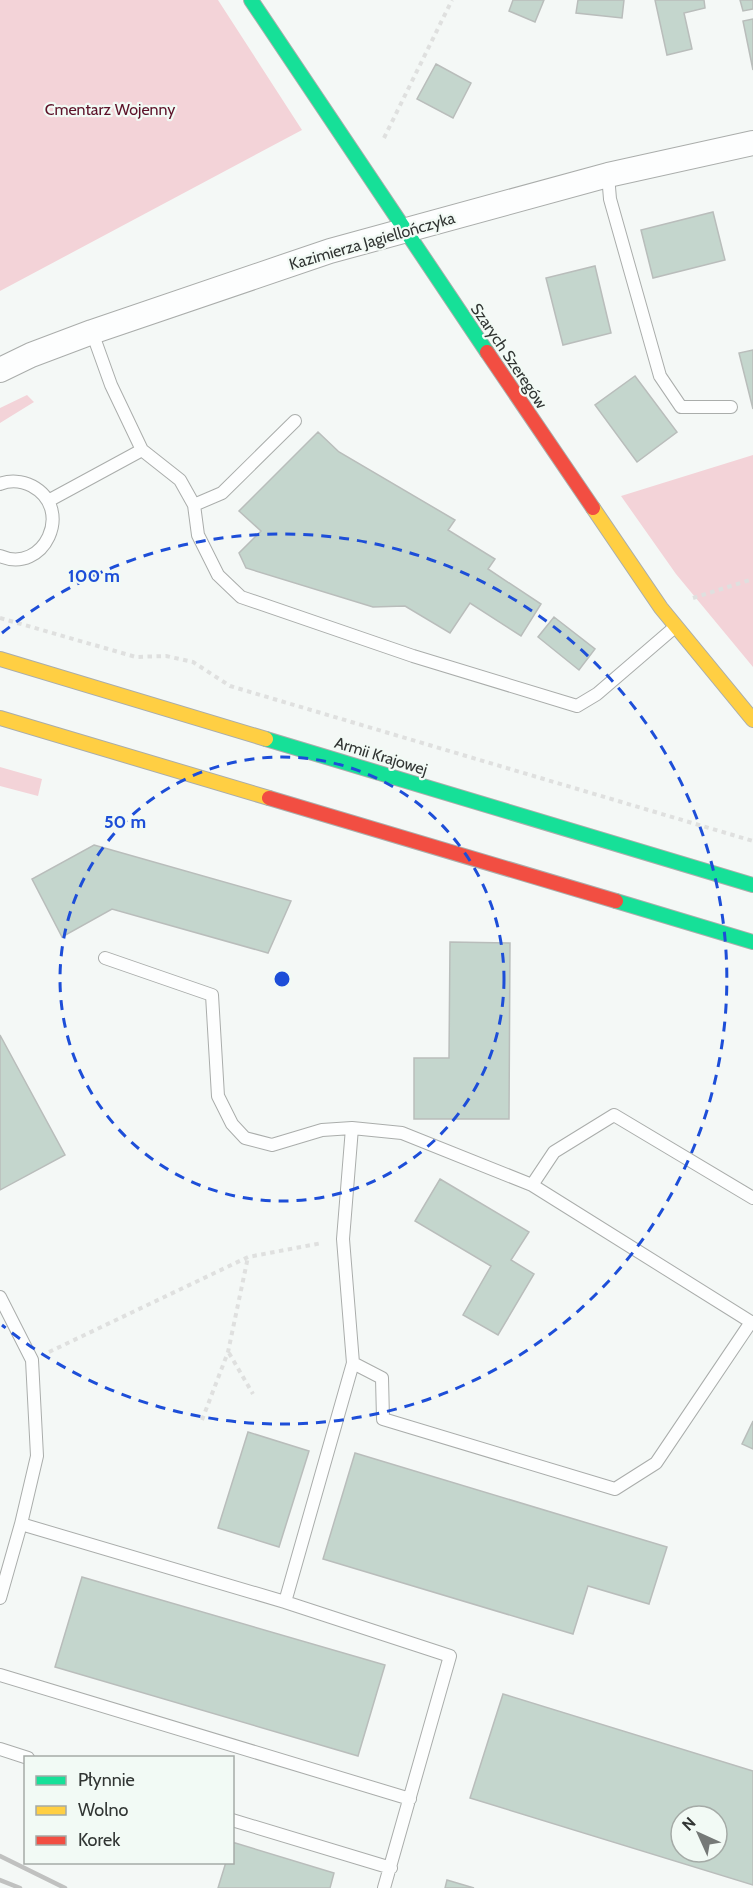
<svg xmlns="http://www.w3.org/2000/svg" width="753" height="1888" viewBox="0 0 753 1888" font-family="Cabin,sans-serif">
<rect width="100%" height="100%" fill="#f4f8f6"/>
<path fill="#f3d3d8" d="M 0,0 L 218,0 L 302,130 L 0,291 Z
M 27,395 L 34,402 L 0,423 L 0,408 Z
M 753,455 L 753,667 L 676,574 L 621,496 Z
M 0,767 L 42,779 L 38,796 L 0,786 Z"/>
<path fill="#c4d6cd" stroke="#b9bdbb" stroke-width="1.5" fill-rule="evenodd" d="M 513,0 L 544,0 L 535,22 L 509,11 Z
M 578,0 L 624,0 L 622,18 L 576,13 Z
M 655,0 L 704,0 L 705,8 L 684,13 L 692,49 L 667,55 Z
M 740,0 L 753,0 L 753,9 L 743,11 Z
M 753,19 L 753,70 L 743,21 Z
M 436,64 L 471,83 L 453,118 L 417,99 Z
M 713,212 L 725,260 L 653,278 L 641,230 Z
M 595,266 L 611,333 L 563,345 L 546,278 Z
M 753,350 L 753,409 L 739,353 Z
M 635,376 L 677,432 L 637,462 L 595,405 Z
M 318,432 L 339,452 L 455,520 L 448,530 L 495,559 L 488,569 L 541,604 L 521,636 L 470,603 L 450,633 L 405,606 L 373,607 L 246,568 L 239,553 L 261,531 L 239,511 Z
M 554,617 L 595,649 L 579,670 L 538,637 Z
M 94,845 L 291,901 L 268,953 L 112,909 L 62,937 L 32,879 Z
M 450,942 L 510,943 L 509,1119 L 414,1119 L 414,1058 L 449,1058 Z
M 0,1035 L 65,1155 L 0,1190 Z
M 440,1179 L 529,1232 L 511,1260 L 534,1274 L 498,1335 L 463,1315 L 491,1266 L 415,1221 Z
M 753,1421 L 753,1449 L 742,1444 Z
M 248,1432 L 309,1451 L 279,1547 L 218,1528 Z
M 355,1453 L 667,1547 L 649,1604 L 588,1586 L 573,1634 L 323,1559 Z
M 82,1577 L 385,1665 L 358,1756 L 55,1667 Z
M 503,1694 L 753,1771 L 753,1885 L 470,1798 ZM 681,1816 L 717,1816 L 717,1852 L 681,1852 Z
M 232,1842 L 334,1873 L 330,1888 L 218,1888 L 226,1862 L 232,1862 Z
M 447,1880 L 474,1888 L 445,1888 Z"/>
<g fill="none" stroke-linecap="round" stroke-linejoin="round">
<g stroke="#aaadab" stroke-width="14">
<path id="lane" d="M 608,175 L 610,199 L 660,376 L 681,407 L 731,407
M 92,332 L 111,385 L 142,450 L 180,480 L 194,505 L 198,535 L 218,575 L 241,597 L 413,656 L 577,706 L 597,694 L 675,627
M 0,484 C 10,480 22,481 32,486 C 75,509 44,575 0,556
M 48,501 L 142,450
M 194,505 L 222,493 L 295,421
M 105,958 L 212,995 L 218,1096 L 232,1124 L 245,1138 L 272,1145 L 322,1130 L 352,1128 L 402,1133 L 532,1185 L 751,1322
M 352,1128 L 343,1239 L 353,1363
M 532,1185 L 554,1152 L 614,1115 L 753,1198
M 0,1297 L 32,1360 L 37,1456 L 21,1524
M 0,1598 L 21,1524 L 285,1602 L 353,1363 L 382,1378 L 383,1419 L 615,1489 L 656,1463 L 751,1322 L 753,1322
M 285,1602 L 450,1656 L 384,1888
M 0,1675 L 410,1799
M 0,1749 L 28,1758
M 232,1820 L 391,1868"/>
</g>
<g stroke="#aaadab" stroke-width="26">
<path id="street" d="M 0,370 L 31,355 L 92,332 L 330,251 L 608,175 L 753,143"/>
</g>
<g stroke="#aaadab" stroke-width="16">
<path id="fast" d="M 251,0 L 487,352
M 266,739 L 753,885
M 616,901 L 753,942"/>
</g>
<g stroke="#aaadab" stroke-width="16">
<path id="slow" d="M 593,508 L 661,608 L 753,720
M 0,659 L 266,739
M 0,718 L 269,798"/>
</g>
<g stroke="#aaadab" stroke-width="16">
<path id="jam" d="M 487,352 L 593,508
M 269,798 L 616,901"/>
</g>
<path stroke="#dfe0df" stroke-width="4" stroke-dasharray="4.5 4.5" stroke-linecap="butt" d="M 384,138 L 452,0
M 693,598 L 753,579
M 0,618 L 136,657 L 166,656 L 193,662 L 230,686 L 753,841
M 49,1352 L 248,1257 L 322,1243
M 229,1353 L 253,1394
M 202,1420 L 228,1352 L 248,1257"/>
<use href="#lane" stroke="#fdfefe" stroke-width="12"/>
<use href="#street" stroke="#fdfefe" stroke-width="24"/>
<use href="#fast" stroke="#16e098" stroke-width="14"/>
<use href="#slow" stroke="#ffcf43" stroke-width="14"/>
<use href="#jam" stroke="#f24e42" stroke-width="14"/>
<path stroke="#c0c1c0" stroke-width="4.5" d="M 0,1856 L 65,1888
M 0,1880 L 20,1888"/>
</g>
<g fill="none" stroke="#1d4ed8" stroke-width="3" stroke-dasharray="10 8">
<circle cx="282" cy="979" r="222"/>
<path d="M2 633A445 445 0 1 1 2 1325"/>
</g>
<g text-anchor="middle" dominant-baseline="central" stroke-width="4.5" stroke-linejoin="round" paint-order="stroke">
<g font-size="16" fill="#5c1229" stroke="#f2faf5">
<text x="110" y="109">Cmentarz Wojenny</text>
</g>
<g font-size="16" fill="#313533" stroke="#f2faf5">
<text transform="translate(372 241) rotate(-16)">Kazimierza Jagiellończyka</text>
<text transform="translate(509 356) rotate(56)">Szarych Szeregów</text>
<text transform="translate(381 756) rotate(17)">Armii Krajowej</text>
</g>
</g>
<circle cx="282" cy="979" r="9" fill="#1d4ed8" stroke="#f2faf5" stroke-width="3"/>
<g font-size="18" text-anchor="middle" font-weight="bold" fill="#1d4ed8" stroke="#f2faf5" stroke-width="4.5" stroke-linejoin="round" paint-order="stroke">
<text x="94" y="582">100 m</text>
<text x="125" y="828">50 m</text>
</g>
<rect x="24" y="1756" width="210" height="108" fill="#f2faf5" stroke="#a5aba7" stroke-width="1.5"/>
<rect x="36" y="1776" width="30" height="9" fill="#16e098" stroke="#a5aba7" stroke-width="1.5"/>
<text x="78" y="1786" font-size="18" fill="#313533">Płynnie</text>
<rect x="36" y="1806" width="30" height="9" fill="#ffcf43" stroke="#a5aba7" stroke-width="1.5"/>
<text x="78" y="1816" font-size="18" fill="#313533">Wolno</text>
<rect x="36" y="1836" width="30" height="9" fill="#f24e42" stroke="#a5aba7" stroke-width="1.5"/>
<text x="78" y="1846" font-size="18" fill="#313533">Korek</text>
<g transform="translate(699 1834) rotate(315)"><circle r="28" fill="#f2faf5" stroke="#a5aba7" stroke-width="1.5"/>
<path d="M0-4.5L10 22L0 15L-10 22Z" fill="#757977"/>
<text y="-9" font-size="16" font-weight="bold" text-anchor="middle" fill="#313533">N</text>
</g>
</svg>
